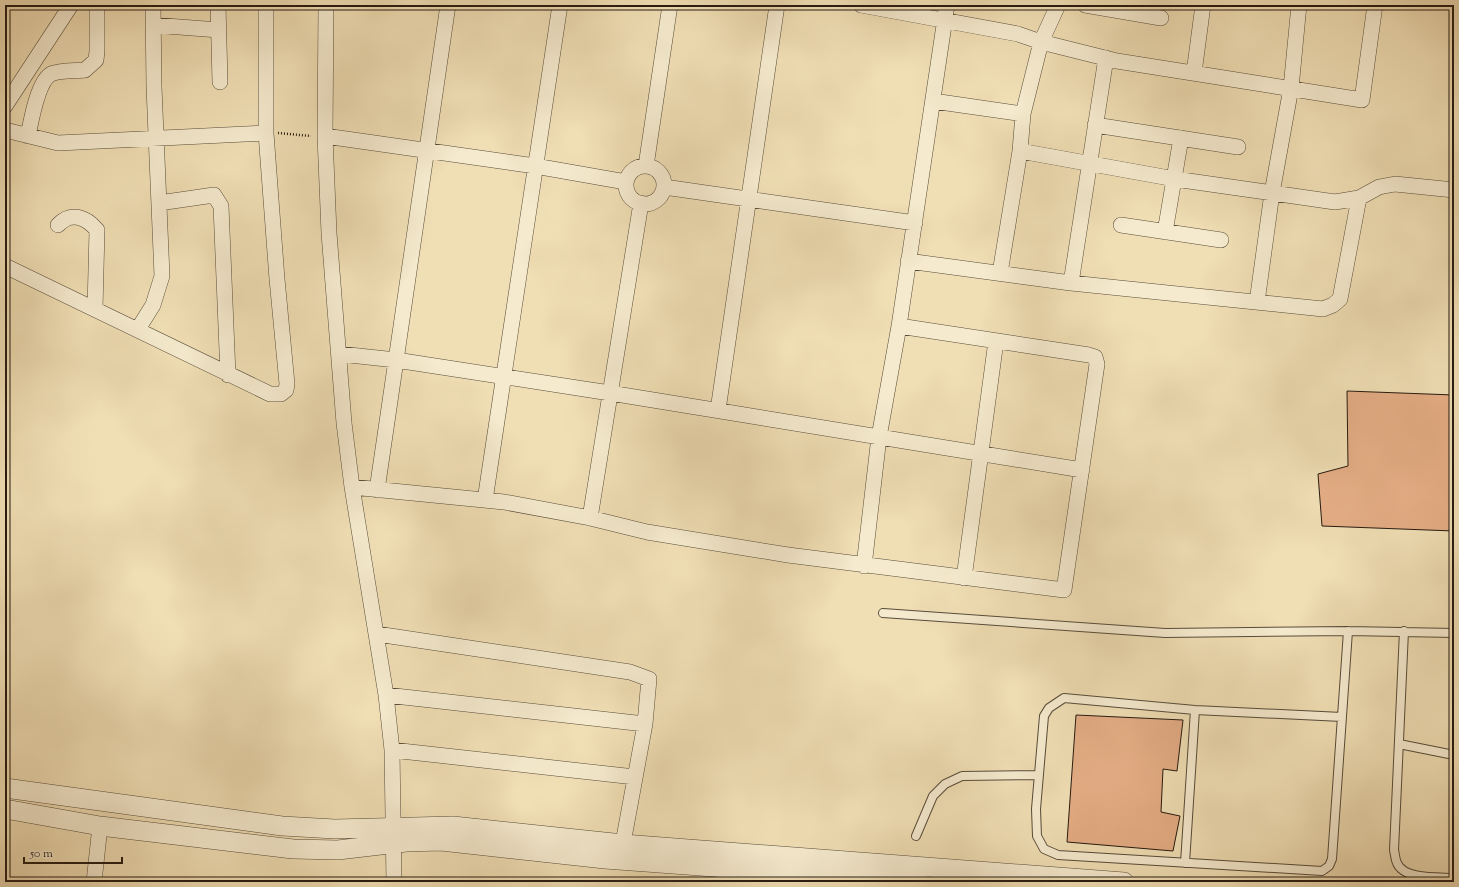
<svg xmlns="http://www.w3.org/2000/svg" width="1459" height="887" viewBox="0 0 1459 887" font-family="'Sorts Mill Goudy',serif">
<rect width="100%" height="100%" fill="#f0deb4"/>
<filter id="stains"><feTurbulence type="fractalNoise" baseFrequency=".005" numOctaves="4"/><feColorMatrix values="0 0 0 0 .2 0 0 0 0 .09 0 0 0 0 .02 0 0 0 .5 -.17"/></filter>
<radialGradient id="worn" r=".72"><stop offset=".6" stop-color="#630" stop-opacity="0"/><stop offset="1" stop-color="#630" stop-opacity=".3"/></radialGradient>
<path fill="#e4ad85" stroke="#261b11" d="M 1347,391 L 1454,395 L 1454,531 L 1322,526 L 1318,474 L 1348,466 Z
M 1076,715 L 1183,720 L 1177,771 L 1163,769 L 1161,812 L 1180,816 L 1173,851 L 1067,842 Z"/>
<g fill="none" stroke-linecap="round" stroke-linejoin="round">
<g stroke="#584c3a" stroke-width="10">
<path id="service" d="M 883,613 L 1165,633 L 1348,631 L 1454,633
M 1404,631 L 1394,850 C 1395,854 1395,859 1397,863 C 1404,880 1439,877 1454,878
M 1342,717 L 1195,710 L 1064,698 L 1049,708 L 1044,716 L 1036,809 L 1037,836 L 1044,849 L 1058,855 L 1322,871 L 1329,866 L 1332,859 L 1348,631
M 1399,744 L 1454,755
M 916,836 L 933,796 L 945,784 L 962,776 L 1039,775
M 1185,863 L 1195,710"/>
</g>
<g stroke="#584c3a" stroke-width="16">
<path id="minor" d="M 218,5 L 220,82
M 326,5 L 325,136 L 329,233 L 344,423 L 352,487 L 386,695 L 392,750 L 394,882
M 861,5 L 1018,34 L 1041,42 L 1117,61 L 1362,100 L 1375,5
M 1085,5 L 1161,18
M 153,25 L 219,30
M 1194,73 L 1203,5
M 933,101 L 1023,114
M 5,106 L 71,5
M 1095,125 L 1238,147
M 5,130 L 58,143 L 266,133
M 28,136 C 31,121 38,81 51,74 C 59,70 76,71 85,70 L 96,60 L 97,51 L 97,5
M 325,136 L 535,166 L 626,182
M 1020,151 L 1175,179 L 1335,202 L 1359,198 L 1379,187 L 1395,184 L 1454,190
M 646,166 L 670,5
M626 185a19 19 0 1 1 38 0a19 19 0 1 1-38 0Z
M 664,187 L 915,223
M 159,203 L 214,195 L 221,206 L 228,375
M 58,225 C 71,211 86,217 97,230 L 95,309
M 1121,225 L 1221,240
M 1165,232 L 1181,138
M 908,261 L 1071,283 L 1323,309 L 1333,305 L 1340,299 L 1359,198
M 5,266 L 270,394 L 281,394 L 286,390 L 287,384 L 277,279 L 266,133 L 266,5
M 1000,273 L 1020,151 L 1023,114 L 1041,42 L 1058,5
M 1071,283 L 1106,58
M 1257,302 L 1272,193 L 1291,88 L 1299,5
M 138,329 L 153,305 L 162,276 L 154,87 L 153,5
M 340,354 L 396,360 L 610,393 L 1082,470
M 718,410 L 777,5
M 352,487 L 504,502 L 590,518 L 647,532 L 788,555 L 1064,590 L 1097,364 L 1095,357 L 1089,355 L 899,326
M 377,490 L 448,5
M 485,500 L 560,5
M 590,518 L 641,203
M 864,566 L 879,437 L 899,326 L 947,5
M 964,578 L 996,341
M 377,634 L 630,672 L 649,679 L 645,724 L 621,854
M 386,695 L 645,724
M 392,750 L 635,777
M 94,882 L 100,826"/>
</g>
<g stroke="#584c3a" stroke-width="20">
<path id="tertiary" d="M 5,788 L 282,826 L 335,829 L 453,826 L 623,844 L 1124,882
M 5,809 L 100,826 L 293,849 L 338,850 L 406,842 L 441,841 L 605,859 L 919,882"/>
</g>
<path stroke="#261b11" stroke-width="2.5" stroke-dasharray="1 2" stroke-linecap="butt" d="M 278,133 L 311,136"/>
<use href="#service" stroke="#f5eace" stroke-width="8"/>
<use href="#minor" stroke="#f5eace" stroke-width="15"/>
<use href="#tertiary" stroke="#f5eace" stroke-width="19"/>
</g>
<rect width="1459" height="887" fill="none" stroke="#f0deb4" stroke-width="20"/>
<rect x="6" y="6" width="1447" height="875" fill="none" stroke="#261b11" stroke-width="2"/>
<rect x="10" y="10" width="1439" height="867" fill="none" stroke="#261b11"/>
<path d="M24 857v6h98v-6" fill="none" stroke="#261b11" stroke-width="2"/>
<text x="30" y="857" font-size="12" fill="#261b11" stroke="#f5eace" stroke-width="3" paint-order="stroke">50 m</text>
<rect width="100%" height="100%" filter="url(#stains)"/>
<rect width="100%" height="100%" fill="url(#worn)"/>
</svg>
